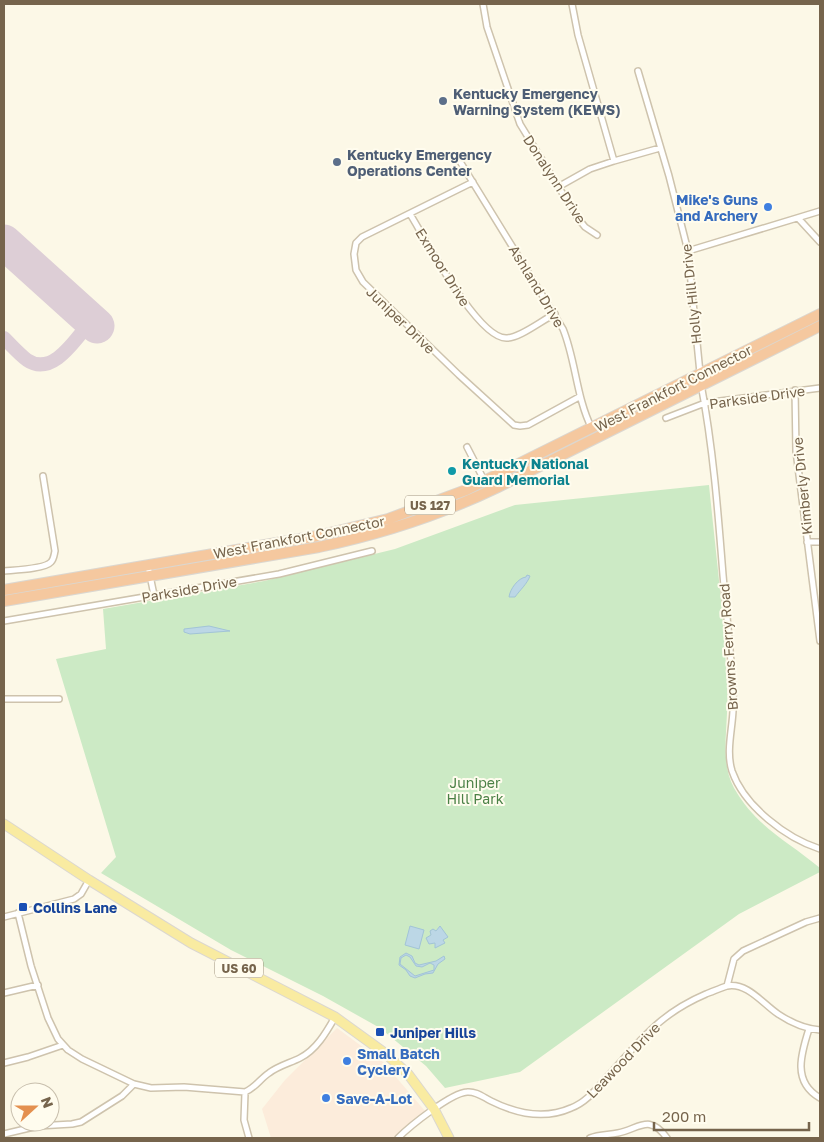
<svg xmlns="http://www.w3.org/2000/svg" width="824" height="1142" viewBox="0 0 824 1142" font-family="'Golos Text',sans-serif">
<rect width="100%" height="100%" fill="#fcf8e7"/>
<path fill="#fcecdb" d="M 337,1028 L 383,1062 L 425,1111 L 407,1125 L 394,1138 L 271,1138 L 262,1109 L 285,1080 Z"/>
<path fill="#cceac5" d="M 709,485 C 715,546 723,607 726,667 C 727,682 728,698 727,713 C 726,738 722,766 734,788 C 756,827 788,841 820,868 L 820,872 L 739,914 L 520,1072 L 445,1088 L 426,1066 L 380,1028 L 323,996 L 231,950 L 101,873 L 116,857 L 56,659 L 106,649 L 103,609 L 264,581 L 395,549 L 515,505 Z"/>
<path fill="#bcd7e6" stroke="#a2c4d7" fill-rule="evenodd" d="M 527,575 L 530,576 C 527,584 520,590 515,597 L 509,597 C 510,589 518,578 526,577 Z
M 209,626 L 230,631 L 190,634 L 184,632 L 184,629 Z
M 410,926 L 424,930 L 419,949 L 405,945 Z
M 440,926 L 448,937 L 443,940 L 445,943 L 435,948 L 435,943 L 429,944 L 426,938 L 431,935 L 430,931 L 433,929 L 436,931 Z
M 406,953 L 412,956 L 415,963 L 419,965 L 436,961 L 444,956 L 445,959 L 438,964 L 433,973 L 425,974 L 415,978 L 410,976 L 406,970 L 399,965 L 400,957 ZM 406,955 L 410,957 L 416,966 L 422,967 L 430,963 L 434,965 L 434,970 L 415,976 L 400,964 L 401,958 Z"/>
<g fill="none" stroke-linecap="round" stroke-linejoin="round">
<path stroke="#ddced6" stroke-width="14" d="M 4,338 C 11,345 19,354 27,360 C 53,378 77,337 91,321"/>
<path stroke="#ddced6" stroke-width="35" d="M 4,242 L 97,326"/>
<g stroke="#cec3ad" stroke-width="8">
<path id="street" d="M 483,4 L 487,27 L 520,124 L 577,217 L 585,227 L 597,235
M 572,4 L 578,35 L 614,161
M 638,71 L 669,176 L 688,251 L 700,373
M 456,155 L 563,329 C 576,361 576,397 592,429
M 473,182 L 362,237 L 356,243 L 354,254 L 356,270 L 363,282 L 459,375 L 514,425 L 520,426 L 528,425 L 579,397
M 558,187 L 590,169 L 614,161 L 660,148
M 410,214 C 425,238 478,340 507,338 C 520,338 542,320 555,314
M 798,218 L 820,242
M 688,251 L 820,211
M 701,384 C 713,447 718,511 723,575 C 726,609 730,643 732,677 C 733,688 734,700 733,711 C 732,731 726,752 732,771 C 744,806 786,838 820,849
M 795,390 L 796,451 L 820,641
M 666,418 L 705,403 L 820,388
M 467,447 L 485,482
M 807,542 L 820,542
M 148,566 L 154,595
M 4,571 C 14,570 45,569 51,562 C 54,559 54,555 55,551 L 43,476
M 4,621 L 279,574 L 372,551
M 4,699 L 59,699
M 18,913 L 31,966 L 48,1018 L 58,1039 L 68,1050 L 82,1059 L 134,1084 L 151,1088 L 184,1087 L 245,1092 C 255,1088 260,1079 269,1073 C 278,1066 290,1063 300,1058 C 316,1050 326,1033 335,1017
M 4,917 L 74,899 L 81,894 L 89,880
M 727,986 L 734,959 L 743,951 L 806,922 L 820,918
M 4,993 L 38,985
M 809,1029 C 801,1054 792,1082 820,1098
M 4,1063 L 28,1057 L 63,1045
M 245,1093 L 244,1120 L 249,1138
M 4,1134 L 38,1126 L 72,1124 L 81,1122 L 122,1096 L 134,1084
M 398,1138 C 410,1126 451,1093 467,1092 C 476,1091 483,1097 491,1101 C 517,1114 544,1120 571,1108 C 587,1102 597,1088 608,1076 C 641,1040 659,1014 706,994 C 712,992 720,988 727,986 C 747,982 763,1004 778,1014 C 790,1022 806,1029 820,1030
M 590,1138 C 599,1134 608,1135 618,1133 C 639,1129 649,1113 667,1138"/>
</g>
<g stroke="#dbd7d0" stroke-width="11">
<path id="primary" d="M 4,824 L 89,880 L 191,943 L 335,1017 L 386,1054 L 408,1074 L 434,1109 L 449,1138"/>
</g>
<g stroke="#dbd7d0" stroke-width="12">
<path id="highway" d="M 4,590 L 317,536 L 388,519 L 466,490 L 820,314
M 4,601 L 319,547 C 381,534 440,515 498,487 L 820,326"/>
</g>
<use href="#street" stroke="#fff" stroke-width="5"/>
<use href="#primary" stroke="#f9eba1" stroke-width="9"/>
<use href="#highway" stroke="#f5c89f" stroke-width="10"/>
</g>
<g fill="#5c6f8a" stroke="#fffcee" stroke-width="2">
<circle cx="443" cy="101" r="5"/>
<circle cx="337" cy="162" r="5"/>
</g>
<g fill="#3f7fe0" stroke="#fffcee" stroke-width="2">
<circle cx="768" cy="207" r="5"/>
<circle cx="347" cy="1061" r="5"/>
<circle cx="326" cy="1098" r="5"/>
</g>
<circle fill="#0f9aa8" stroke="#fffcee" stroke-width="2" cx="452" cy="471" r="5"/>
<g fill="#1a4fb4" stroke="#fffcee" stroke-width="2">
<rect x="18" y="902" width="10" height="10" rx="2.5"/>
<rect x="375" y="1027" width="10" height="10" rx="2.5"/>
</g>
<g text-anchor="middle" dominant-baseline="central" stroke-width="4" stroke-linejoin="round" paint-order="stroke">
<g fill="#fffcee" stroke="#9f927d" stroke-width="1">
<rect x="405" y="495.5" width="50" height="19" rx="4"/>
<rect x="215" y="958.5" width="48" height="19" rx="4"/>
</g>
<g font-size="12" font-weight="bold" fill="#76644c">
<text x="430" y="505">US 127</text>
<text x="239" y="968">US 60</text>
</g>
<g font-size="14" font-weight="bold" fill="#4e5e75" stroke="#fffcee" text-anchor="start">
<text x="453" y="93">Kentucky Emergency<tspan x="453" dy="16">Warning System (KEWS)</tspan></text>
<text x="347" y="154">Kentucky Emergency<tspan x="347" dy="16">Operations Center</tspan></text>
</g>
<g font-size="14" fill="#76644c" stroke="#fffcee">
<text transform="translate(555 179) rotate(57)">Donalynn Drive</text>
<text transform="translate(443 267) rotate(58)">Exmoor Drive</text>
<text transform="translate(537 286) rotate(59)">Ashland Drive</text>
<text transform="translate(691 294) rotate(-96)">Holly Hill Drive</text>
<text transform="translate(401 320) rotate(44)">Juniper Drive</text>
<text transform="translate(673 388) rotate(-27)">West Frankfort Connector</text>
<text transform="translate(757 397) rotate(-8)">Parkside Drive</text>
<text transform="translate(802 486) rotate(-96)">Kimberly Drive</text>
<text transform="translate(299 537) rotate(-11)">West Frankfort Connector</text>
<text transform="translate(189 589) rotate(-10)">Parkside Drive</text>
<text transform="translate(728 647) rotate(-94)">Browns Ferry Road</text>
<text transform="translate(623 1060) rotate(-46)">Leawood Drive</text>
</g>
<g font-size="14" font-weight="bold" fill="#366cbe" stroke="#fffcee" text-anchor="start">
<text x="758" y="199" text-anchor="end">Mike's Guns<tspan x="758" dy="16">and Archery</tspan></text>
<text x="357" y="1053">Small Batch<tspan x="357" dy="16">Cyclery</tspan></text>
<text x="336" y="1098">Save-A-Lot</text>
</g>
<g font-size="14" font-weight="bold" fill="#0d838f" stroke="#fffcee" text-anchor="start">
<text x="462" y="463">Kentucky National<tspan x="462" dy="16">Guard Memorial</tspan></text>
</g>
<g font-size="14" fill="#4b8146" stroke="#fffcee">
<text x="475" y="782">Juniper<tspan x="475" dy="16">Hill Park</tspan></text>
</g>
<g font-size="14" font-weight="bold" fill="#164399" stroke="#fffcee" text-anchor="start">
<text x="33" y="907">Collins Lane</text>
<text x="390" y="1032">Juniper Hills</text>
</g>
</g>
<rect width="824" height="1142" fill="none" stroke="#76644c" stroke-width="10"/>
<g transform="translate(35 1107) rotate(69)"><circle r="24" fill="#fffcee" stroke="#c8bfad"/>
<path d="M0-4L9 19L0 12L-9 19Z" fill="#e4904f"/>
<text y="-8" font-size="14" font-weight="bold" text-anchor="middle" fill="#76644c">N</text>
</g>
<path d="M654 1122v8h155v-8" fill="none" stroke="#76644c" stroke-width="2.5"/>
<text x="662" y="1122" font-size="15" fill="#76644c" stroke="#fffcee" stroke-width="4" paint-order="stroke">200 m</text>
</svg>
